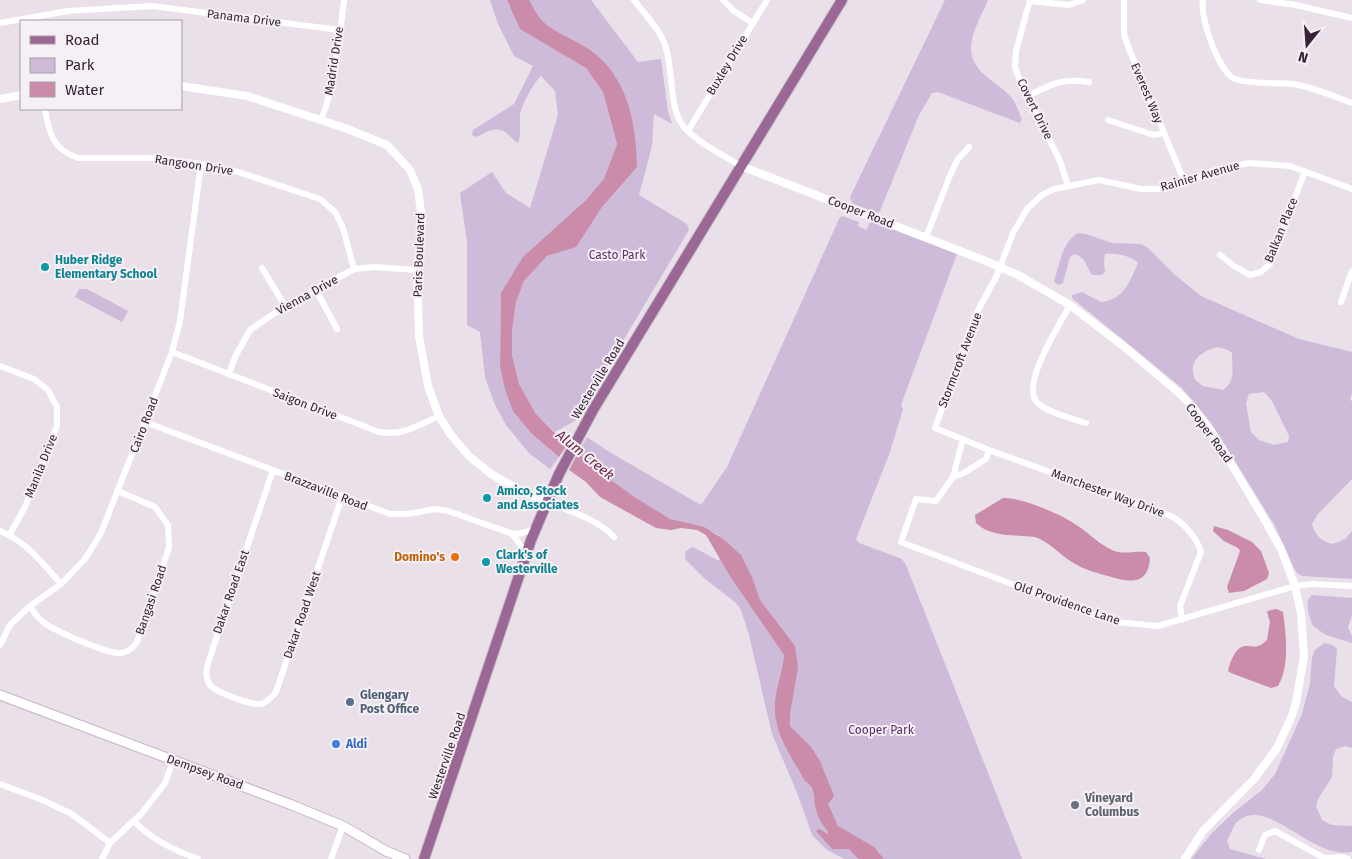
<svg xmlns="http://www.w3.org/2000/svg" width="1352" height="859" viewBox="0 0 1352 859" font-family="'Fira Sans',sans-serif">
<rect width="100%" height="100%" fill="#e9e0e9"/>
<path fill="#cebad9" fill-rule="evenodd" d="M 490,0 L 507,0 L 509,6 L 555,49 L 586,68 L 603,92 L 617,144 L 605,179 L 501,293 L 500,366 L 532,434 L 559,457 L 550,469 L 529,453 L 506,425 L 495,405 L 485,377 L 480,332 L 467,325 L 467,242 L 460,193 L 492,172 L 506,193 L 530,208 L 558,115 L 555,91 L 541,76 C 534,82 521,106 520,115 C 519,125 522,133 518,143 C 512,140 510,135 505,132 C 495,126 486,132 477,137 L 472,135 L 473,130 L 514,104 L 533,66 L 514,56 L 498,24 Z
M 523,0 L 591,0 L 638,62 L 661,59 L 668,111 L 672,124 L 654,114 L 652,146 L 639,195 L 687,224 L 689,230 L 576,420 L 555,432 L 536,414 L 519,384 L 512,355 L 512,331 L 516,302 L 524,281 L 547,256 L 569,249 L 602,207 L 625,118 L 582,59 L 536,37 Z
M 945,0 L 988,0 C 982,15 971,32 971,48 C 971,75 1001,82 1014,101 C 1017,106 1019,114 1022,119 L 1020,123 L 938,92 L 932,93 L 919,115 L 880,211 L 876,213 L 852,203 L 850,197 Z
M 842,216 L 859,222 L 858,226 L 866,230 L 871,221 L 957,254 L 901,405 L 903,409 L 890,452 L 856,539 L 859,543 L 902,559 L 906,565 L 1022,859 L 862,859 L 823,804 L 794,730 L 790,726 L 790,658 L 731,578 L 784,655 L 783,665 L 776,695 L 811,785 L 816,800 L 815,809 L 828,831 L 827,835 L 832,848 L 849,849 L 858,859 L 844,859 L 827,850 L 812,835 L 798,795 L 772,734 L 749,635 L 741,610 L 736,603 L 704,578 L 685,559 L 686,551 L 693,547 L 719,561 L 725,540 C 709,525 687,527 668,518 C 636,502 605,477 578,453 L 587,437 L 611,453 L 701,505 L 727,467 L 839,219 Z
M 1078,233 L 1086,234 L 1112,243 L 1140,244 L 1147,247 L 1175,275 L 1201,296 L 1299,339 L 1352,352 L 1352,393 L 1350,400 L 1352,401 L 1352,479 L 1317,515 L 1312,524 C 1316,536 1320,541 1333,544 L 1345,539 L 1352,531 L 1352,579 L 1302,576 L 1296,572 L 1274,524 L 1211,423 L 1182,388 L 1072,298 L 1072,295 L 1082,292 L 1101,302 C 1123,300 1130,282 1138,263 C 1132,256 1114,252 1105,254 L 1104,261 L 1105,272 L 1102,275 L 1092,275 C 1086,266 1086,258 1075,254 L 1070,257 L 1063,283 L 1059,285 L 1054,282 C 1059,266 1062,242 1078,233 ZM 1218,347 L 1228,350 L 1232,353 C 1232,367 1236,382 1223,390 L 1203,386 L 1195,380 C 1194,376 1192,371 1193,367 C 1194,356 1208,349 1218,347 ZM 1264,392 L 1272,401 L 1289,436 L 1288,442 L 1274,445 L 1259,440 L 1251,432 L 1246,403 L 1249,394 Z
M 79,289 L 87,289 L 128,311 L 122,322 L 75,297 Z
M 1312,595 L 1352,598 L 1352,615 L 1348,627 L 1352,636 L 1352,643 L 1326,635 L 1313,626 C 1310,617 1303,602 1312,595 Z
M 1324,643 L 1332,645 L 1337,649 L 1334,686 L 1341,696 L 1352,702 L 1352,748 L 1345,746 L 1336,749 L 1333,757 L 1332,777 L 1318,799 L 1316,806 L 1322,820 L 1332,825 L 1352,826 L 1352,852 C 1310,859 1269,796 1238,821 C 1233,825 1230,836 1227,841 L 1230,849 L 1266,859 L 1191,859 L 1212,833 L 1233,813 L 1262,790 L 1275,774 L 1302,714 L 1310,683 L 1312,657 L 1315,650 Z"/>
<path fill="#ca8ca9" d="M 507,0 L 529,0 C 532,5 535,12 539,17 C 549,31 576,40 590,50 C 628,77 636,123 637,167 L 602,207 L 576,247 L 547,256 L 524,281 L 516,302 L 512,331 L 512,355 L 519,384 L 536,414 L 567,445 L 559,457 L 532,434 L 513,411 L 505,389 L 500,366 L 501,293 L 523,257 L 585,201 L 604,179 L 617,144 L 603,92 L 586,68 L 520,29 Z
M 578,453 L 598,471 L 636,498 L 670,519 L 704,527 L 722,538 L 741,555 L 752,577 L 760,600 L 795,646 L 798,668 L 790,713 L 790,726 L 811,747 L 820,761 L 834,796 L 828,804 L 838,826 L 874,847 L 884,859 L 858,859 L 849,849 L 832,849 L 816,831 L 820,829 L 827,834 L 828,832 C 823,825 818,818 816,810 C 813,800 817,788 805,781 C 789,752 770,729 776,694 C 779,680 783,668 784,655 L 731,578 L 706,535 L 697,530 L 681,528 L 671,530 L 656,528 L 600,497 L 586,482 L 569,470 Z
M 1003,498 C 1021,497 1063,515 1078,526 C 1090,534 1099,544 1112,550 C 1122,555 1135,551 1146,552 L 1150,558 C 1148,587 1128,582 1108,576 C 1098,573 1088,571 1079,566 C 1064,559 1053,545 1038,538 C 1034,536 1027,537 1023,536 C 1007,535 988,535 976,523 L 975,515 Z
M 1214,526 L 1228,530 L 1252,542 L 1261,551 L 1269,573 L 1267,579 L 1244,591 L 1229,593 L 1227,587 L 1240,551 L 1238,548 L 1224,541 L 1213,531 Z
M 1277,609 L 1283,612 C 1286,634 1290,666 1278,686 L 1271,688 L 1231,673 L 1228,671 C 1230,663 1235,647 1245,646 C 1257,646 1257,649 1267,640 L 1270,622 L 1267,612 L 1270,610 Z"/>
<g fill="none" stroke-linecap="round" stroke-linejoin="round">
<g stroke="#c8b4c8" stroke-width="11">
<path id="secondary" d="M 0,695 L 292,805 L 343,826 L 386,851 L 405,859"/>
</g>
<g stroke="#c3bdc3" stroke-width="12">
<path id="primary" d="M 424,859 L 531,540 L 559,474 L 593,410 L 842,0"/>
</g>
<path stroke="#fff" stroke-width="6" d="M 634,0 C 645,15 661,30 666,48 C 673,70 669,110 684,127 C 699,144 722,154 741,166
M 723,0 L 734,11 L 753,23
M 1030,0 L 1016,51 L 1015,67 L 1020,81 L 1060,161 L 1068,186
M 1124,0 L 1124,34 L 1129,49 L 1185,183
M 1203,0 C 1199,16 1219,73 1235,79 C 1253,85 1275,82 1293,84 C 1313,87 1333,96 1352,103
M 1260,0 L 1296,5 L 1352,18
M 1030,1 L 1069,5 L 1083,0
M 0,23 L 68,11 L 152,6 L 340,30
M 1028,96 C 1052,84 1061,78 1089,82
M 45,109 C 49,133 52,149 78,158 L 158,158 L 201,164 L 235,171 L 320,199 L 335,212 L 343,228 L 354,269
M 321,120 C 336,82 339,40 344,0
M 1108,120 L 1154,135 L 1164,133
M 688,131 L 767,0
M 926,237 L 951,173 L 958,159 L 969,147
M 1220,255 L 1234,266 L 1250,275 L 1261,272 L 1270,264 L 1305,171
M 262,268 L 285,306
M 316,290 L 337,329
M 1341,302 L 1352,271
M 1070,305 C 1060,324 1022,382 1036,401 C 1044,412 1074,419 1086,423
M 172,352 L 379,432 C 403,436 417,426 439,416
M 0,366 L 34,379 L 48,390 L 57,407 L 57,426 L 25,507 L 10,534
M 229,374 L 235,357 L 250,330 L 285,306 L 354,269 L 374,267 L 417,270
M 145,422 L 390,514 L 408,514 L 435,509 L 448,511 L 510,533 L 518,534 L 536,529
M 963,439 L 953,477 L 936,501 L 916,499 L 901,542 L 1091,614 L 1116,622 L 1158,626 L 1295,586 L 1313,584 L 1352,586
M 273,470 L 208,663 C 206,671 205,678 210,685 C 217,693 251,705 261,704 C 268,702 272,697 276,692 L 342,497
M 953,477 L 962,474 L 986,459 L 989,450
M 547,502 C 570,511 597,519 614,537
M 0,531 C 26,541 43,564 61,584
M 511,533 L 522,547 L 524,557
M 30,606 C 33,611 37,617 42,621 C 52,630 109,655 122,653 C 129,652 133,647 137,642 L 169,548 L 168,525 L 155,507 L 118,491
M 1182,620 L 1180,606 L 1201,552 C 1197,538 1184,523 1171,516 L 989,450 L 935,428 L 974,318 L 997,275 L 1013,233 L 1027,209 L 1042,195 L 1054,189 L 1099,180 L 1141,189 L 1164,189 L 1185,183 L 1212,171 L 1249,163 L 1290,166 L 1352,189
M 0,645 L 10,625 L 30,606 L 61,584 L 85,559 L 101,533 L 172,352 L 180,321 L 201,164
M 0,784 L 40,799 L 72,814 L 110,843
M 134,821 C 152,840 174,850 198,859
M 1259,850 L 1265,835 L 1275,831 L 1324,858 L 1343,857 L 1348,859
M 102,859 L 110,843 L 142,813 L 165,783 L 173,761
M 331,859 L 343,826"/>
<path stroke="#fff" stroke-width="8" d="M 181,86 L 247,96 L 345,128 L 387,145 L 410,170 L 418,189 L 422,220 L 417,270 L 419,336 L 428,386 L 439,416 L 451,435 L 469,456 L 491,474 L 519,490 L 547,502
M 0,99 L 21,95
M 741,166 L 986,261 L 1018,275 L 1070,305 L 1126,348 L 1179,393 L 1192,406 L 1216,438 L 1263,517 L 1281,549 L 1295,586 L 1301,613 L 1304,656 L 1296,703 L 1291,718 L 1277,748 L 1254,779 L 1203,831 L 1185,859"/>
<use href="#secondary" stroke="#fff" stroke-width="9"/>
<use href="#primary" stroke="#9b6895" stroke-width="10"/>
</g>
<g fill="#0f9aa8" stroke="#f5f0f6" stroke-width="2">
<circle cx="45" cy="267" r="5"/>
<circle cx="487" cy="498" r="5"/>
<circle cx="486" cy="562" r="5"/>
</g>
<circle fill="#e8710a" stroke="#f5f0f6" stroke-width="2" cx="455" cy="557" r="5"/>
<circle fill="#5c6f8a" stroke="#f5f0f6" stroke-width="2" cx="350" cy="702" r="5"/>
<circle fill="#3f7fe0" stroke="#f5f0f6" stroke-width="2" cx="336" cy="744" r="5"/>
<circle fill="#6b7280" stroke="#f5f0f6" stroke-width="2" cx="1075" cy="805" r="5"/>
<g text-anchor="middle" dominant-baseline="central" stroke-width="4" stroke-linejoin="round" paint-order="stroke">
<g font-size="12" fill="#382236" stroke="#f5f0f6">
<text transform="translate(244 18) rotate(7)">Panama Drive</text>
<text transform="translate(334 61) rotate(-81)">Madrid Drive</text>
<text transform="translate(727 65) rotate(-59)">Buxley Drive</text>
<text transform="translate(1147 93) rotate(67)">Everest Way</text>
<text transform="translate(1035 109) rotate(64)">Covert Drive</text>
<text transform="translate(194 165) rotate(9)">Rangoon Drive</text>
<text transform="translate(1200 176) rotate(-16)">Rainier Avenue</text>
<text transform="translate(861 212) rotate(21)">Cooper Road</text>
<text transform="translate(1281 230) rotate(-68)">Balkan Place</text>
<text transform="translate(419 255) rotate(-88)">Paris Boulevard</text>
<text transform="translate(307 295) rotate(-29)">Vienna Drive</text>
<text transform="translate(960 360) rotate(-69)">Stormcroft Avenue</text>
<text transform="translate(598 379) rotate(-59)">Westerville Road</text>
<text transform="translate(305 404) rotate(21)">Saigon Drive</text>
<text transform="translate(144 425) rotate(-69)">Cairo Road</text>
<text transform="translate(1209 433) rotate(54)">Cooper Road</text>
<text transform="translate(41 466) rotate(-68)">Manila Drive</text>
<text transform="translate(326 491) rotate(21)">Brazzaville Road</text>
<text transform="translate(1108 493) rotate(20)">Manchester Way Drive</text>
<text transform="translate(231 592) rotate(-71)">Dakar Road East</text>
<text transform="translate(151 600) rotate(-71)">Bangasi Road</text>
<text transform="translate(1067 603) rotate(19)">Old Providence Lane</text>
<text transform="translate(302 615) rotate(-71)">Dakar Road West</text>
<text transform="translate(447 756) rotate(-71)">Westerville Road</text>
<text transform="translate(205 772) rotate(20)">Dempsey Road</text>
</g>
<g font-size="12" fill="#5d306b" stroke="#f5f0f6">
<text x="617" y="255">Casto Park</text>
<text x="881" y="730">Cooper Park</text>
</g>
<g font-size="12" font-weight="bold" fill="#0d838f" stroke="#f5f0f6" text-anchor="start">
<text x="55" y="260">Huber Ridge<tspan x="55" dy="14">Elementary School</tspan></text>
<text x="497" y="491">Amico, Stock<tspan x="497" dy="14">and Associates</tspan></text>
<text x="496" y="555">Clark's of<tspan x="496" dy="14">Westerville</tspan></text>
</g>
<g font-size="12" font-weight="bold" fill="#c56008" stroke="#f5f0f6" text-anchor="end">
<text x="445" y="557">Domino's</text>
</g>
<g font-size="12" font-weight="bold" fill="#4e5e75" stroke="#f5f0f6" text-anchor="start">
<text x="360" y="695">Glengary<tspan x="360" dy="14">Post Office</tspan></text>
</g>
<g font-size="12" font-weight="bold" fill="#366cbe" stroke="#f5f0f6" text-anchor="start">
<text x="346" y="744">Aldi</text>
</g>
<g font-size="12" font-weight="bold" fill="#5b616d" stroke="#f5f0f6" text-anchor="start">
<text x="1085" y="798">Vineyard<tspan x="1085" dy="14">Columbus</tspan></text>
</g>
<g font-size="14" font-style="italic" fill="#6e2245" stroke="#f5f0f6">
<text transform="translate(585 455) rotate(39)">Alum Creek</text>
</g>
</g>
<rect x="20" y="20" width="162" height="90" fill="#f5f0f6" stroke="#a99ea9"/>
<rect x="30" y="36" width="25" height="8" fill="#9b6895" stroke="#a99ea9"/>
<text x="65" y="45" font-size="15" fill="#382236">Road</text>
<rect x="30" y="58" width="25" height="15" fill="#cebad9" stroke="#a99ea9"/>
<text x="65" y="70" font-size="15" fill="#382236">Park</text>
<rect x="30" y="82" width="25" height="15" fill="#ca8ca9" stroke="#a99ea9"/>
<text x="65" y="95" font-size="15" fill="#382236">Water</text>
<g transform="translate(1307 45) rotate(197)" stroke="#f5f0f6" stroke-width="4" paint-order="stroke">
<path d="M0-4L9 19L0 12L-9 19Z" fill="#382236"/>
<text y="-8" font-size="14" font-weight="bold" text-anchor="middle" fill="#382236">N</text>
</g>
</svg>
